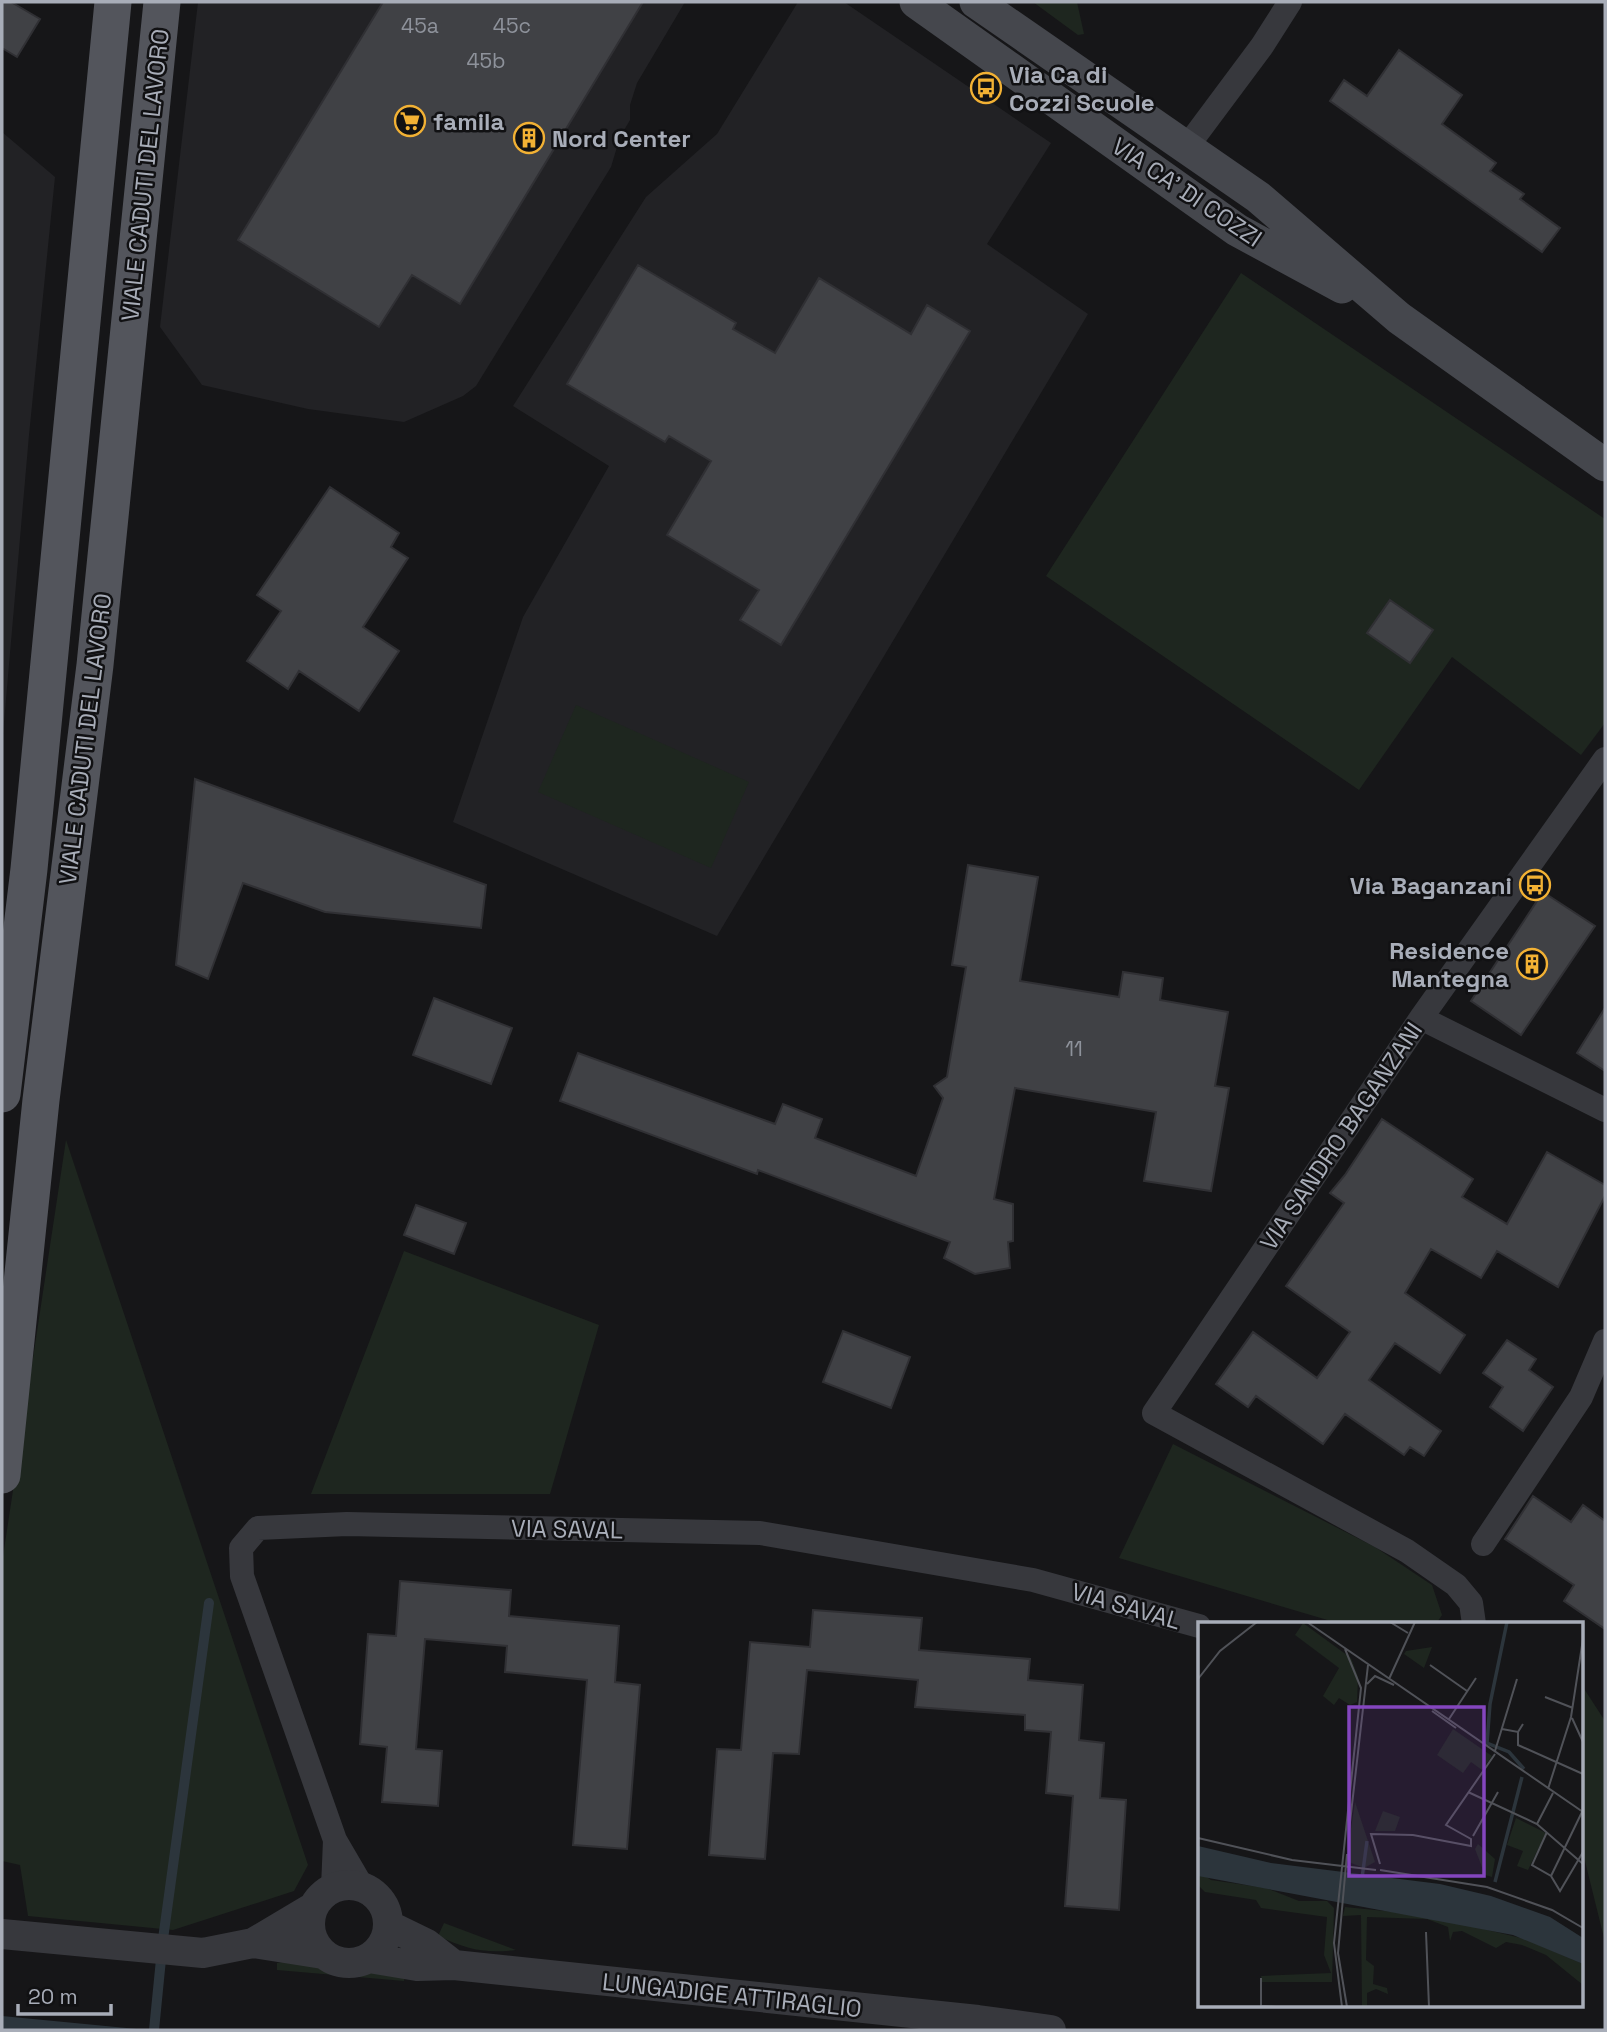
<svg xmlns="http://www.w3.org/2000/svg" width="1607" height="2032" viewBox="0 0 1607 2032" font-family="'Space Grotesk',sans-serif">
<rect width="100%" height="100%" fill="#161618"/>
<path fill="#222225" d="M 198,2 L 685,2 L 637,83 L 630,105 L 630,120 L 620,137 L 611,167 L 476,386 L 463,396 L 404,422 L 308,409 L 202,385 L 160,327 Z
M 798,2 L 844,2 L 1051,143 L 987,244 L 1088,314 L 717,936 L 453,822 L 523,617 L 609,466 L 513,406 L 646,197 L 717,134 Z
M 2,132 L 55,177 L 29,435 L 2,745 Z"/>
<path fill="#1e261f" d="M 1033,2 L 1077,2 L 1084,34 L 1078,35 Z
M 1241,273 L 1605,519 L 1605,723 L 1581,755 L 1452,657 L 1359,790 L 1046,576 Z
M 576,705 L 749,782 L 711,868 L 538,792 Z
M 66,1140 L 308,1865 L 294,1891 L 173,1930 L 28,1916 L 20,1865 L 2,1861 L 2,1563 Z
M 404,1251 L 599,1325 L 550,1494 L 311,1494 Z
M 1173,1444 L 1375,1547 L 1432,1585 L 1442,1615 L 1436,1624 L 1341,1624 L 1119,1558 Z
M 1581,1684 L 1605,1721 L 1605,1942 L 1581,1845 Z
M 444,1923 L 516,1950 C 484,1954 467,1949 438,1936 Z
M 289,1961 L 310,1963 L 325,1969 L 345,1973 L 378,1967 L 405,1974 L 404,1981 L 277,1970 L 277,1963 Z"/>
<path fill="#2c353c" d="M 2,2016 L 147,2030 L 2,2030 Z"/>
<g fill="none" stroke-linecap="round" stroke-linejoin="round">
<path stroke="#2c353c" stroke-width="10" d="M 154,2030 L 163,1939 L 209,1603"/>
</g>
<path fill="#404145" stroke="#303034" stroke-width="2" d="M 2,2 L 11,2 L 40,19 L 17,57 L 2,48 Z
M 383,2 L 643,2 L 460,304 L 412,275 L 379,327 L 238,240 Z
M 1399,50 L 1462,95 L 1442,124 L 1496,163 L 1490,171 L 1524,194 L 1520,199 L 1560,228 L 1542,252 L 1330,101 L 1344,80 L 1367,96 Z
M 638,265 L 736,323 L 733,329 L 775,353 L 819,278 L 911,334 L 927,305 L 970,331 L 781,645 L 740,620 L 759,590 L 667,535 L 711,461 L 669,436 L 665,442 L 567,384 Z
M 330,487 L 399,533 L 391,547 L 408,558 L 363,627 L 399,651 L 359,711 L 299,671 L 288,689 L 247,661 L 281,611 L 257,595 Z
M 1390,600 L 1433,630 L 1410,663 L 1367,633 Z
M 195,779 L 486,885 L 481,928 L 325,912 L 243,883 L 208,979 L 176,965 Z
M 968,865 L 1038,877 L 1020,981 L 1119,997 L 1123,972 L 1163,978 L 1160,1000 L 1228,1012 L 1215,1086 L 1229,1088 L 1211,1191 L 1144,1181 L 1156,1112 L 1015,1088 L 994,1199 L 1013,1204 L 1013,1241 L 1008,1242 L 1010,1268 L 975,1274 L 944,1258 L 950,1242 L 758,1170 L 757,1174 L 560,1101 L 578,1053 L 775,1124 L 783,1104 L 822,1119 L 815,1138 L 916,1176 L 943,1098 L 934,1086 L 947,1077 L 966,967 L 952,965 Z
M 1543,892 L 1595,926 L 1521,1035 L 1471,1001 Z
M 434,998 L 512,1028 L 491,1084 L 413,1055 Z
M 1605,1008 L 1605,1071 L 1577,1053 Z
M 1382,1119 L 1473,1179 L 1462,1197 L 1507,1224 L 1547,1152 L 1605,1185 L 1605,1196 L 1558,1287 L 1497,1251 L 1481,1278 L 1431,1249 L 1405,1293 L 1465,1335 L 1440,1373 L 1395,1343 L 1369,1380 L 1441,1431 L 1424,1456 L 1410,1447 L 1404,1455 L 1345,1414 L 1323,1444 L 1256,1396 L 1248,1407 L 1216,1384 L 1253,1332 L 1317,1378 L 1350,1332 L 1286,1286 L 1344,1203 L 1330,1193 L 1345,1175 Z
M 416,1205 L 466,1223 L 454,1254 L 404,1235 Z
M 843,1331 L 910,1357 L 891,1408 L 823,1382 Z
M 1507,1340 L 1536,1359 L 1529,1370 L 1553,1387 L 1523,1431 L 1490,1407 L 1503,1387 L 1483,1373 Z
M 1533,1496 L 1571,1522 L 1583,1505 L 1605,1521 L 1605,1629 L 1564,1601 L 1574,1585 L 1505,1539 Z
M 400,1581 L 511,1590 L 509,1616 L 619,1626 L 615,1682 L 640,1685 L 627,1849 L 573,1845 L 587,1680 L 505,1672 L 507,1646 L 425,1639 L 416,1749 L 442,1751 L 438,1806 L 382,1802 L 387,1747 L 360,1744 L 368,1634 L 396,1636 Z
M 813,1610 L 922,1618 L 919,1650 L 1030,1659 L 1028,1680 L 1083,1685 L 1079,1740 L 1104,1743 L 1100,1798 L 1126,1800 L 1119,1910 L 1065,1906 L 1073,1796 L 1046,1793 L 1051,1732 L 1025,1730 L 1025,1715 L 915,1707 L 918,1680 L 807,1670 L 799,1754 L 773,1753 L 765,1859 L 709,1855 L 717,1749 L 741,1750 L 750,1642 L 810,1647 Z"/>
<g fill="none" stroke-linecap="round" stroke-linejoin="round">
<path stroke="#37383d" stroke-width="24" d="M 1186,148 L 1262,46 L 1290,2
M 1421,1018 L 1605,1110
M 1483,1544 L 1581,1397 L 1605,1341
M 1474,1624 L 1471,1603 L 1456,1585 L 1407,1551 L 1154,1413 L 1421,1018 L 1605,759
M 333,1888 L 335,1840
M 363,1888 L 335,1840 L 242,1576 L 241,1548 L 258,1528 L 347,1524 L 760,1533 L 1033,1580 L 1199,1626"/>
<path stroke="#37383d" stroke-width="30" d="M310 1924a39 39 0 1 1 78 0a39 39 0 1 1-78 0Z
M 388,1925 L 427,1944 L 454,1965
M 2,1934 L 203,1953 L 253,1943 L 323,1954
M 253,1943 L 312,1908
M 369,1958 L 417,1966 L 454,1965 L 978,2020 L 1051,2030"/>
<path stroke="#45474d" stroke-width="33" d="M 916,2 L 1237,230 L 1342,287
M 976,2 L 1258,197 L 1399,318 L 1605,465"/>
<path stroke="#53555c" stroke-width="37" d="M 2,1094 L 29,869 L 113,2
M 2,1475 L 41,1100 L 95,665 L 162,2"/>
</g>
<defs>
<g id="bus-ring" transform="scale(1.575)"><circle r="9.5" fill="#111113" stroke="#f2b134" stroke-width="1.5"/><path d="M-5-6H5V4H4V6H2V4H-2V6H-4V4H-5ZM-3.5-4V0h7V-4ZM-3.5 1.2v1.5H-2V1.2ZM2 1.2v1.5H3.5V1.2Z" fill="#f2b134"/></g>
<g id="supermarket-ring" transform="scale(1.575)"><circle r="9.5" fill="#111113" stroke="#f2b134" stroke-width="1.5"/><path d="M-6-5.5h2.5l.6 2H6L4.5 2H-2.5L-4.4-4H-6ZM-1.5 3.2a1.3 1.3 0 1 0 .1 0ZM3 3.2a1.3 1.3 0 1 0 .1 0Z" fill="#f2b134"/></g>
<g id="building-ring" transform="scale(1.575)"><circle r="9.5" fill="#111113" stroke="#f2b134" stroke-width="1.5"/><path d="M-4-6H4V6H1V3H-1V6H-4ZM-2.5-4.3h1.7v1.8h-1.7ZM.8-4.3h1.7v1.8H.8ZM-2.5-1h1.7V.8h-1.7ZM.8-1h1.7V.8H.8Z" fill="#f2b134"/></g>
</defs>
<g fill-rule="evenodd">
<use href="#bus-ring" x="986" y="88"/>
<use href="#supermarket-ring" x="410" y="121"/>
<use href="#building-ring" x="529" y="138"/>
<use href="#bus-ring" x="1535" y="885"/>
<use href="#building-ring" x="1532" y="964"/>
</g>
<g text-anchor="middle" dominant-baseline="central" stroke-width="5" stroke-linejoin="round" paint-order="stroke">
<g font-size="21" fill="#8e929b">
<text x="420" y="25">45a</text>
<text x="512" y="25">45c</text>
<text x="486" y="60">45b</text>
<text x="1074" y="1048">11</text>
</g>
<g font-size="24" font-weight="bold" fill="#a8adb8" stroke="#111113" text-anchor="start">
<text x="1009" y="74">Via Ca di<tspan x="1009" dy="28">Cozzi Scuole</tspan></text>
<text x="433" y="121">famila</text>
<text x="552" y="138">Nord Center</text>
<text x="1512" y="885" text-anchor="end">Via Baganzani</text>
<text x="1509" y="950" text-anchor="end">Residence<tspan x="1509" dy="28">Mantegna</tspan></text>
</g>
<g font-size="24" fill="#a8adb8" stroke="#111113">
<text transform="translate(145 175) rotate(-84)">VIALE CADUTI DEL LAVORO</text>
<text transform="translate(1187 192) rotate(34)">VIA CA' DI COZZI</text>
<text transform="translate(85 739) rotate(-83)">VIALE CADUTI DEL LAVORO</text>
<text transform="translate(1341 1136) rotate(-56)">VIA SANDRO BAGANZANI</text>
<text transform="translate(567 1529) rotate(1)">VIA SAVAL</text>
<text transform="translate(1126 1606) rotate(16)">VIA SAVAL</text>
<text transform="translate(732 1995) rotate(6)">LUNGADIGE ATTIRAGLIO</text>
</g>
</g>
<g transform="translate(1198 1622)">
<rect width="385" height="385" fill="#161618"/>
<path d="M 105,1 L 153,36 L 160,55 L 159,80 L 152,83 L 141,76 L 136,83 L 125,74 L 141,46 L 97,13 ZM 234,25 L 226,46 L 206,32 L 208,29 ZM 255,107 L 294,134 L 284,148 L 273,140 L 265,151 L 239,133 ZM 157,180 L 177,240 L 166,246 L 148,239 ZM 185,189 L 202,195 L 197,209 L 177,209 ZM 318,196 L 348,211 L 330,248 L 319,244 L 325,229 L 309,223 ZM 280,222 L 297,237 L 294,255 L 287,253 L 277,227 ZM 0,249 L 13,258 L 68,266 L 101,279 L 129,279 L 136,286 L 134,360 L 64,360 L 63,354 L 133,351 L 126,333 L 129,295 L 63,286 L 58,278 L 7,270 L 0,263 ZM 147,285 L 227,293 L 327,317 L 385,342 L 385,363 L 348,333 L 324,323 L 308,320 L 298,326 L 264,309 L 255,310 L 252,319 L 250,305 L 229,297 L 169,295 L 168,338 L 176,344 L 175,362 L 189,366 L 190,372 L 178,367 L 169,371 L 169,385 L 164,385 L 163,293 L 145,294 Z" fill="#1e261f"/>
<path d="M 0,224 L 73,241 L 242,262 L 293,274 L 352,295 L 385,316 L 385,342 L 315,313 L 0,254 Z" fill="#2c353c"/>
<path fill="none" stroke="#2c353c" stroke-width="3.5" d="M 309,0 L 292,82 L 289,121 L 311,130 L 326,147M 164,256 L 169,219M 297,260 L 324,155"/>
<path fill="none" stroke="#505258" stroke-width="2" d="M 109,0 L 385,190M 192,0 L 210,11M 232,43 L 269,69M 0,57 L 22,29 L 59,0M 191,57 L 217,0M 169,62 L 177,54 L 196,63M 347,75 L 375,86M 234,89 L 258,106M 374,96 L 385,120M 251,97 L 278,56M 304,107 L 320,110 L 325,102M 320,110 L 320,123 L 385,152M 297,129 L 319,57M 350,167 L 373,95 L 385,17M 270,170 L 339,202 L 385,242M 339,202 L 355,171M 151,209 L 170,43M 349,210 L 334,243 L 353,254 L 362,269 L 385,230M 275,214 L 300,170M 0,216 L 94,238 L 178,248M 182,242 L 173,212 L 215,213 L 273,224 L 273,217 L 248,203 L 297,132M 182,248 L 289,265 L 354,288 L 385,306M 353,254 L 384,190M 228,310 L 231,385M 63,356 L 63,384 L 78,385M 144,385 L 136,321 L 163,66 L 147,27M 149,385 L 140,331 L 149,232"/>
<path fill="#8446be" fill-opacity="0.15" stroke="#8446be" stroke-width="3.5" d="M 151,85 L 286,85 L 286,254 L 151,254 Z"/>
<rect width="385" height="385" fill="none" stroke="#a8adb8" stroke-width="3.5"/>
</g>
<rect width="1607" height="2032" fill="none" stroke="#a8adb8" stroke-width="7"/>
<path d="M18 2004v10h93v-10" fill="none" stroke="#a8adb8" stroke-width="3.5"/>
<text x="28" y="2004" font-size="21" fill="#a8adb8" stroke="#111113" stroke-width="5" paint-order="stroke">20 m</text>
</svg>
